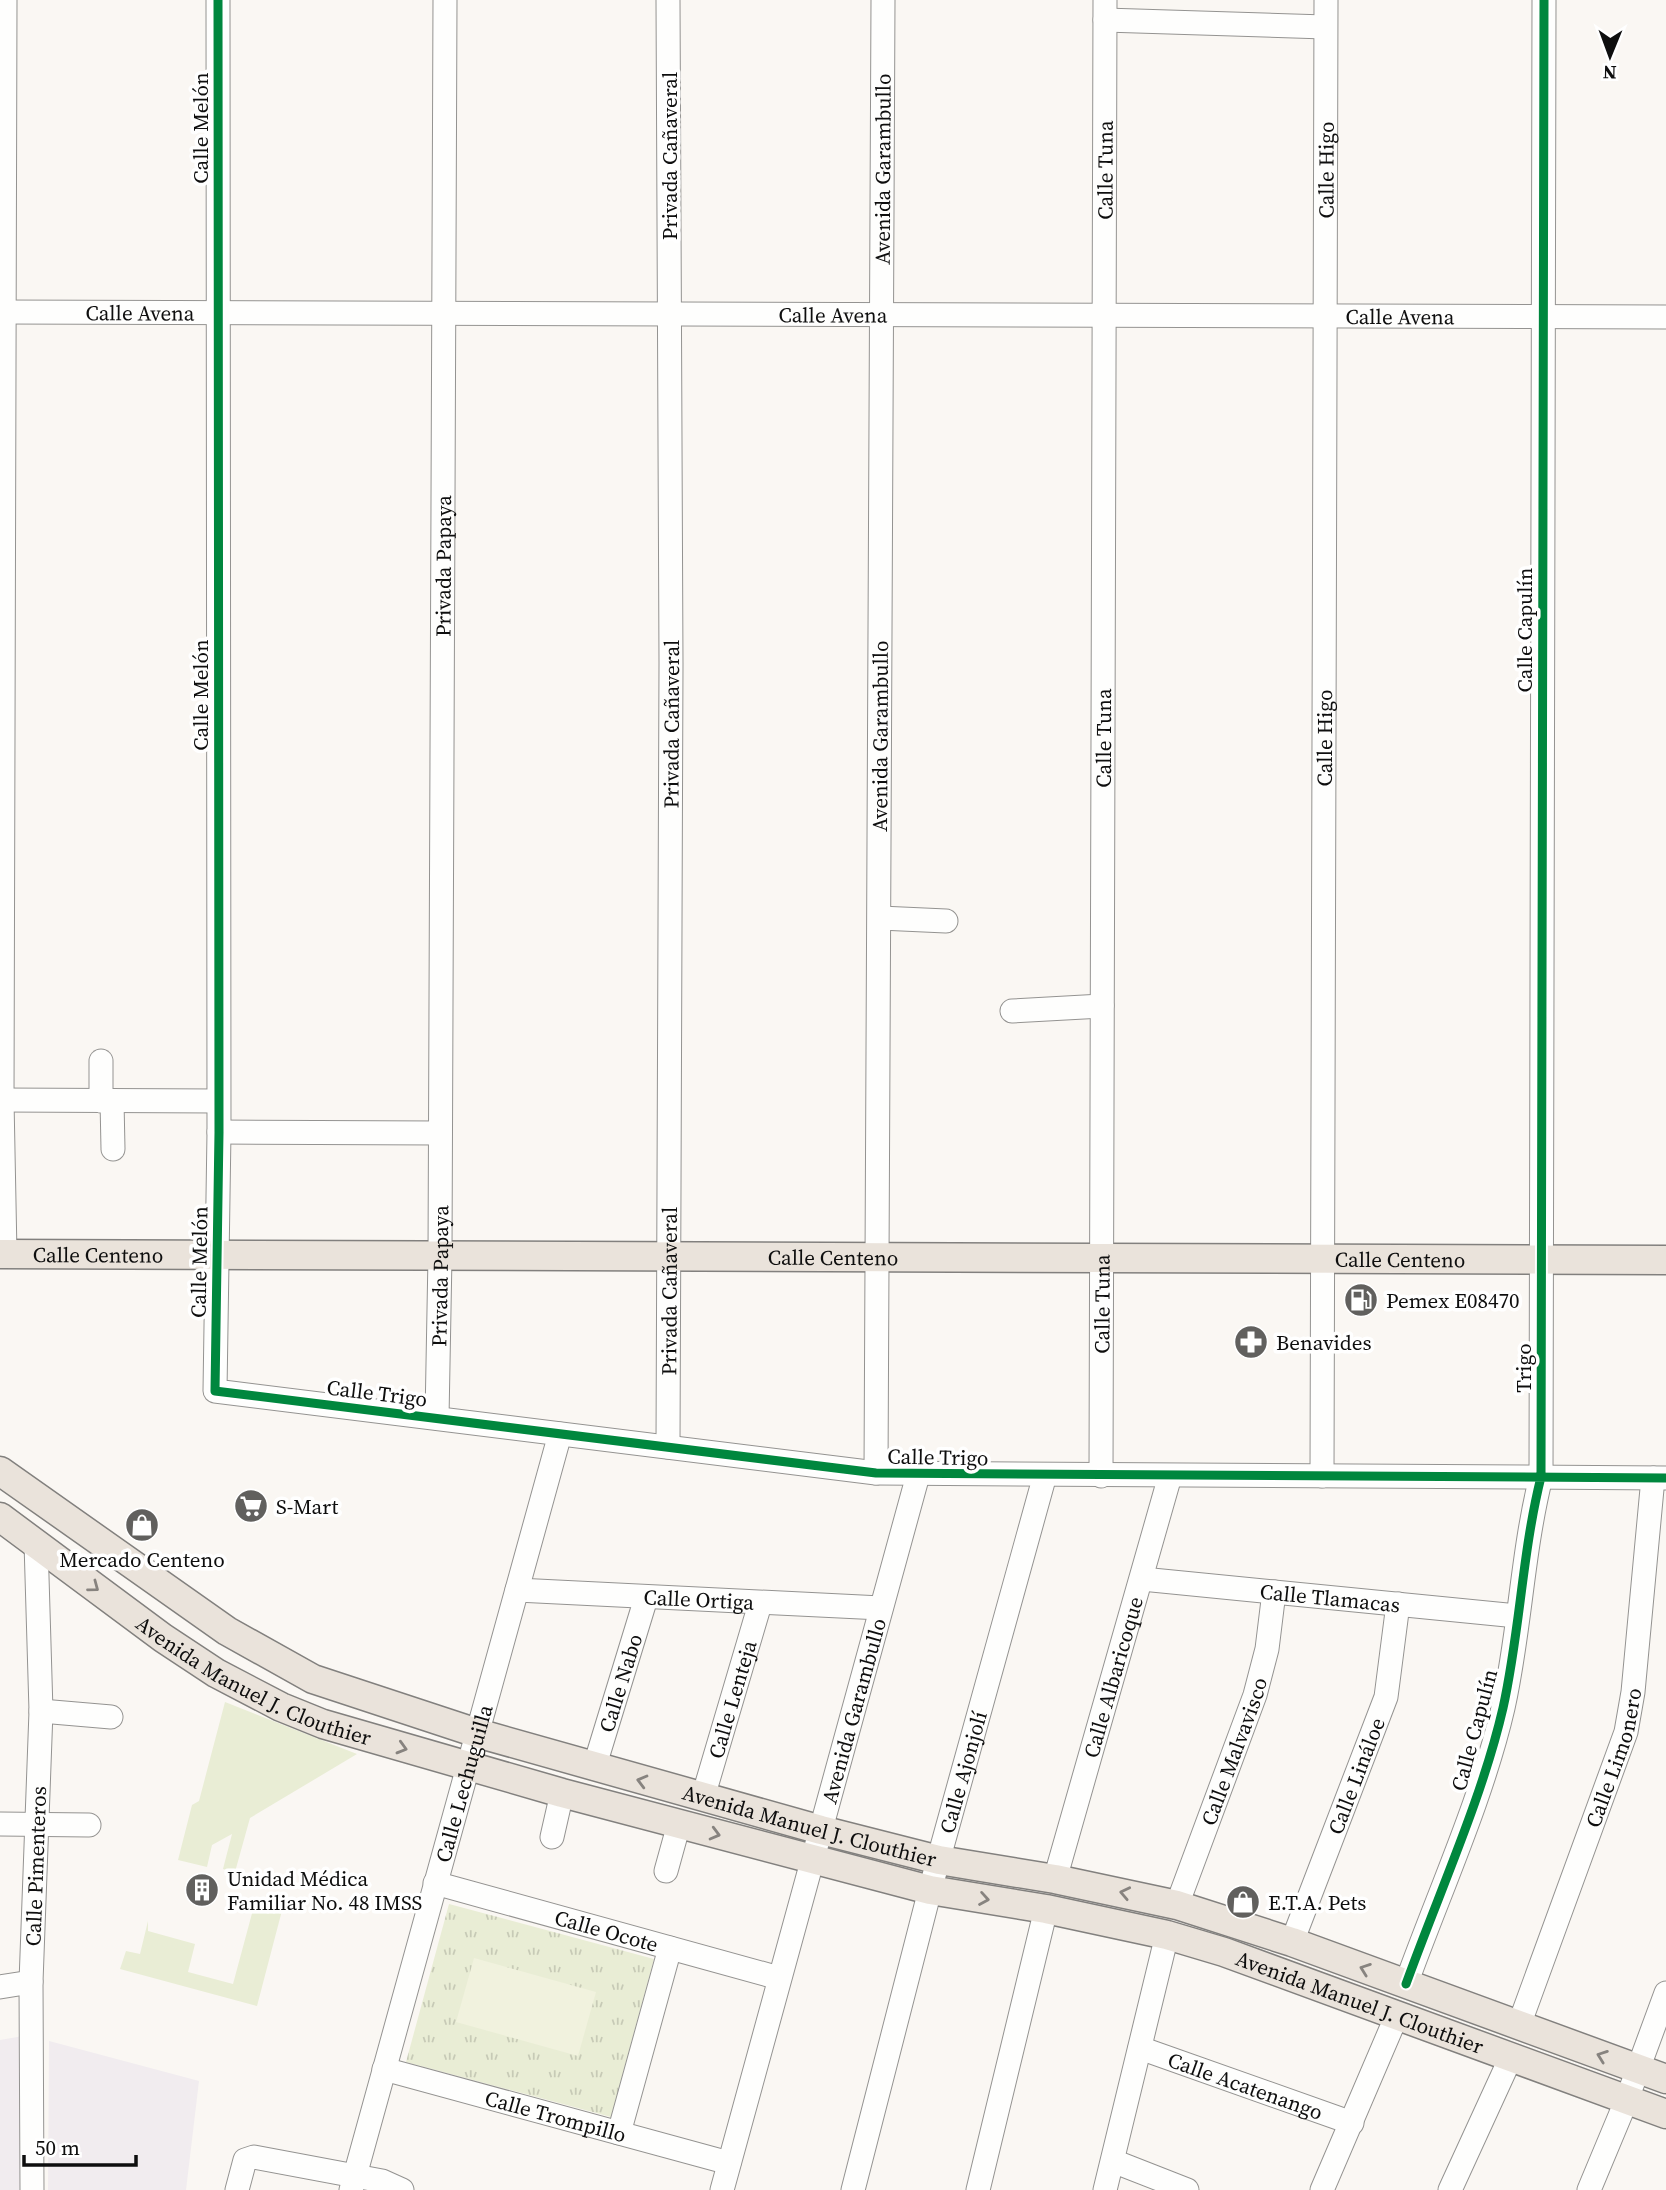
<svg xmlns="http://www.w3.org/2000/svg" width="1666" height="2190" viewBox="0 0 1666 2190" font-family="'Source Serif 4',serif">
<defs>
<pattern id="park-tufts" width="24" height="20" patternUnits="userSpaceOnUse" patternTransform="scale(1.75)"><rect width="24" height="20" fill="#e9edd5"/><path d="M3 7l-1-3M5 7V3M7 7l1-3M15 17l-1-3M17 17v-4M19 17l1-3" fill="none" stroke="#c7cab6"/></pattern>
</defs>
<rect width="100%" height="100%" fill="#faf7f3"/>
<path fill="#f1ecef" d="M 23,2036 L 22,2190 L 0,2190 L 0,2040 Z
M 49,2041 L 199,2081 L 186,2190 L 48,2190 Z"/>
<path fill="#e9edd5" d="M 225,1702 L 357,1754 L 250,1818 L 235,1872 L 223,1869 L 232,1834 L 212,1845 L 207,1867 L 178,1860 L 192,1805 L 199,1801 Z
M 275,1896 L 285,1899 L 257,2006 L 120,1969 L 126,1951 L 140,1954 L 148,1921 L 148,1931 L 195,1944 L 188,1972 L 233,1984 L 254,1906 L 271,1910 Z"/>
<path fill="url(#park-tufts)" d="M 449,1904 L 654,1959 L 611,2117 L 406,2062 Z"/>
<path fill="#f1f2de" d="M 474,1958 L 596,1992 L 578,2056 L 456,2022 Z"/>
<g fill="none" stroke-linecap="round" stroke-linejoin="round">
<g stroke="#949391" stroke-width="25">
<g id="minor">
<path d="M 218,0 L 219,1132 L 215,1391 L 876,1473 L 1666,1478"/>
<path d="M 1105,20 L 1325,27"/>
<path id="s1" d="M 0,312 L 1666,317"/>
<path d="M 880,918 L 946,921"/>
<path d="M 1012,1011 L 1102,1006"/>
<path d="M 0,1100 L 218,1101"/>
<path d="M 101,1101 L 101,1061"/>
<path d="M 112,1101 L 113,1149"/>
<path d="M 219,1132 L 440,1133"/>
<path d="M 5,1254 L 2,1100 L 5,0"/>
<path id="s2" d="M 437,1418 L 440,1256 L 445,0"/>
<path id="s3" d="M 668,1447 L 671,663 L 668,0"/>
<path id="s4" d="M 876,1473 L 883,0"/>
<path id="s5" d="M 1101,1476 L 1105,0"/>
<path id="s6" d="M 1322,1476 L 1326,0"/>
<path id="s7" d="M 1142,1579 L 1517,1616"/>
<path id="s8" d="M 517,1590 L 881,1608"/>
<path d="M 41,1711 L 111,1717"/>
<path id="s9" d="M 594,1768 L 646,1598"/>
<path id="s10" d="M 703,1797 L 760,1604"/>
<path d="M 0,1824 L 89,1825"/>
<path d="M 552,1837 L 562,1793"/>
<path d="M 666,1871 L 679,1824"/>
<path id="s11" d="M 1055,1879 L 1170,1476"/>
<path id="s12" d="M 435,1883 L 779,1978"/>
<path id="s13" d="M 1177,1905 L 1255,1695 L 1267,1649 L 1274,1592"/>
<path id="s14" d="M 1292,1942 L 1386,1697 L 1398,1604"/>
<path d="M 1406,1984 C 1438,1895 1482,1799 1503,1708 C 1520,1632 1522,1553 1541,1477 L 1544,0"/>
<path d="M 0,1987 L 31,1982"/>
<path id="s15" d="M 1519,2025 L 1626,1732 L 1633,1692 L 1653,1478"/>
<path id="s16" d="M 1140,2048 L 1352,2123"/>
<path id="s17" d="M 384,2069 L 729,2163"/>
<path d="M 619,2133 L 670,1948"/>
<path d="M 1113,2161 L 1187,2190"/>
<path id="s18" d="M 32,2190 L 31,1982 L 41,1711 L 36,1543"/>
<path d="M 237,2190 L 245,2160 L 254,2157 L 382,2181 L 402,2190"/>
<path id="s19" d="M 351,2190 L 560,1434"/>
<path id="s20" d="M 722,2190 L 918,1475"/>
<path id="s21" d="M 853,2190 L 930,1890 L 1045,1475"/>
<path d="M 978,2190 L 1046,1909"/>
<path d="M 1105,2190 L 1167,1935"/>
<path d="M 1322,2190 L 1397,2015"/>
<path d="M 1450,2190 L 1511,2057"/>
<path d="M 1589,2190 L 1627,2099 L 1666,1993"/>
</g>
</g>
<g stroke="#82807e" stroke-width="31">
<g id="major">
<path id="s22" d="M 0,1254 L 1666,1260"/>
<path id="s23" d="M 0,1471 L 227,1631 L 313,1679 L 477,1733 L 821,1830 L 939,1860 L 1055,1879 L 1177,1905 L 1292,1942 L 1666,2079"/>
<path id="s24" d="M 0,1517 L 163,1638 L 216,1673 L 281,1707 L 323,1724 L 562,1793 L 930,1890 L 1046,1909 L 1167,1935 L 1224,1952 L 1666,2114"/>
</g>
</g>
<use href="#minor" stroke="#fefefd" stroke-width="23"/>
<use href="#major" stroke="#eae3db" stroke-width="28"/>
<g stroke="#fff" stroke-width="13">
<path id="cycleway" d="M 218,0 L 219,1132 L 215,1391 L 876,1473 L 1666,1478
M 1406,1984 C 1438,1895 1482,1799 1503,1708 C 1520,1632 1522,1553 1541,1477 L 1544,0"/>
</g>
<use href="#cycleway" stroke="#00873e" stroke-width="9"/>
</g>
<defs><path id="oneway-chevron" d="M-2-3.5L2.5 0L-2 3.5" fill="none" stroke-width="1.6" stroke-linecap="round" stroke-linejoin="round" transform="scale(1.75)"/></defs>
<g stroke="#87837f">
<use href="#oneway-chevron" transform="translate(94 1587) rotate(37)"/>
<use href="#oneway-chevron" transform="translate(402 1748) rotate(16)"/>
<use href="#oneway-chevron" transform="translate(642 1781) rotate(-165)"/>
<use href="#oneway-chevron" transform="translate(715 1834) rotate(15)"/>
<use href="#oneway-chevron" transform="translate(1125 1893) rotate(-168)"/>
<use href="#oneway-chevron" transform="translate(984 1899) rotate(10)"/>
<use href="#oneway-chevron" transform="translate(1365 1969) rotate(-160)"/>
<use href="#oneway-chevron" transform="translate(1602 2056) rotate(-160)"/>
</g>
<defs>
<g id="fuel-disc" transform="scale(1.75)"><circle r="9.5" fill="#61605e" stroke="#fff"/><path d="M-5.5-6h7V0h2V4h1.3V-2.5L3-4.5l.8-.8L6-3V5H2.5V1h-1V6h-7ZM-4.2-4.7v3.2H.2V-4.7Z" fill="#fff"/></g>
<g id="pharmacy-disc" transform="scale(1.75)"><circle r="9.5" fill="#61605e" stroke="#fff"/><path d="M-2-6h4v4h4v4h-4v4h-4v-4h-4v-4h4Z" fill="#fff"/></g>
<g id="supermarket-disc" transform="scale(1.75)"><circle r="9.5" fill="#61605e" stroke="#fff"/><path d="M-6-5.5h2.5l.6 2H6L4.5 2H-2.5L-4.4-4H-6ZM-1.5 3.2a1.3 1.3 0 1 0 .1 0ZM3 3.2a1.3 1.3 0 1 0 .1 0Z" fill="#fff"/></g>
<g id="shop-disc" transform="scale(1.75)"><circle r="9.5" fill="#61605e" stroke="#fff"/><path d="M-5-2.5h2.3a2.7 3.5 0 0 1 5.4 0H5L5.5 6h-11ZM-1.5-2.5h3a1.5 2.3 0 0 0-3 0Z" fill="#fff"/></g>
<g id="building-disc" transform="scale(1.75)"><circle r="9.5" fill="#61605e" stroke="#fff"/><path d="M-4-6H4V6H1V3H-1V6H-4ZM-2.5-4.3h1.7v1.8h-1.7ZM.8-4.3h1.7v1.8H.8ZM-2.5-1h1.7V.8h-1.7ZM.8-1h1.7V.8H.8Z" fill="#fff"/></g>
</defs>
<g fill-rule="evenodd">
<use href="#fuel-disc" x="1361" y="1300"/>
<use href="#pharmacy-disc" x="1251" y="1342"/>
<use href="#supermarket-disc" x="251" y="1506"/>
<use href="#shop-disc" x="142" y="1525"/>
<use href="#building-disc" x="202" y="1890"/>
<use href="#shop-disc" x="1243" y="1902"/>
</g>
<g text-anchor="middle" dominant-baseline="central" stroke-width="7" stroke-linejoin="round" paint-order="stroke">
<g font-size="21" fill="#0e0e0e" stroke="#fff">
<text transform="translate(200 128) rotate(-90)">Calle Melón</text>
<text transform="translate(669 156) rotate(-90)">Privada Cañaveral</text>
<text stroke="none"><textPath href="#s4" startOffset="1304">Avenida Garambullo</textPath></text>
<text stroke="none"><textPath href="#s5" startOffset="1306">Calle Tuna</textPath></text>
<text stroke="none"><textPath href="#s6" startOffset="1306">Calle Higo</textPath></text>
<text stroke="none"><textPath href="#s1" startOffset="140">Calle Avena</textPath></text>
<text stroke="none"><textPath href="#s1" startOffset="833">Calle Avena</textPath></text>
<text stroke="none"><textPath href="#s1" startOffset="1400">Calle Avena</textPath></text>
<text stroke="none"><textPath href="#s2" startOffset="852">Privada Papaya</textPath></text>
<text transform="translate(1524 630) rotate(-90)">Calle Capulín</text>
<text transform="translate(200 695) rotate(-90)">Calle Melón</text>
<text stroke="none"><textPath href="#s3" startOffset="723">Privada Cañaveral</textPath></text>
<text stroke="none"><textPath href="#s4" startOffset="737">Avenida Garambullo</textPath></text>
<text stroke="none"><textPath href="#s5" startOffset="738">Calle Tuna</textPath></text>
<text stroke="none"><textPath href="#s6" startOffset="738">Calle Higo</textPath></text>
<text stroke="none"><textPath href="#s22" startOffset="98">Calle Centeno</textPath></text>
<text stroke="none"><textPath href="#s22" startOffset="833">Calle Centeno</textPath></text>
<text stroke="none"><textPath href="#s22" startOffset="1400">Calle Centeno</textPath></text>
<text transform="translate(199 1262) rotate(-89)">Calle Melón</text>
<text stroke="none"><textPath href="#s2" startOffset="142">Privada Papaya</textPath></text>
<text stroke="none"><textPath href="#s3" startOffset="156">Privada Cañaveral</textPath></text>
<text stroke="none"><textPath href="#s5" startOffset="172">Calle Tuna</textPath></text>
<text transform="translate(1523 1368) rotate(-90)">Trigo</text>
<text transform="translate(377 1393) rotate(7)">Calle Trigo</text>
<text transform="translate(938 1457) rotate(1)">Calle Trigo</text>
<text stroke="none"><textPath href="#s7" startOffset="189">Calle Tlamacas</textPath></text>
<text stroke="none"><textPath href="#s8" startOffset="182">Calle Ortiga</textPath></text>
<text stroke="none"><textPath href="#s11" startOffset="210">Calle Albaricoque</textPath></text>
<text stroke="none"><textPath href="#s24" startOffset="304">Avenida Manuel J. Clouthier</textPath></text>
<text stroke="none"><textPath href="#s9" startOffset="89">Calle Nabo</textPath></text>
<text stroke="none"><textPath href="#s10" startOffset="102">Calle Lenteja</textPath></text>
<text stroke="none"><textPath href="#s20" startOffset="497">Avenida Garambullo</textPath></text>
<text transform="translate(1474 1730) rotate(-75)">Calle Capulín</text>
<text stroke="none"><textPath href="#s13" startOffset="164">Calle Malvavisco</textPath></text>
<text stroke="none"><textPath href="#s15" startOffset="284">Calle Limonero</textPath></text>
<text stroke="none"><textPath href="#s21" startOffset="432">Calle Ajonjolí</textPath></text>
<text stroke="none"><textPath href="#s14" startOffset="178">Calle Lináloe</textPath></text>
<text stroke="none"><textPath href="#s19" startOffset="422">Calle Lechuguilla</textPath></text>
<text stroke="none"><textPath href="#s23" startOffset="894">Avenida Manuel J. Clouthier</textPath></text>
<text stroke="none"><textPath href="#s18" startOffset="324">Calle Pimenteros</textPath></text>
<text stroke="none"><textPath href="#s12" startOffset="178">Calle Ocote</textPath></text>
<text stroke="none"><textPath href="#s24" startOffset="1460">Avenida Manuel J. Clouthier</textPath></text>
<text stroke="none"><textPath href="#s16" startOffset="112">Calle Acatenango</textPath></text>
<text stroke="none"><textPath href="#s17" startOffset="178">Calle Trompillo</textPath></text>
</g>
<g font-size="21" fill="#0e0e0e" stroke="#fff" text-anchor="start">
<text x="1386" y="1300">Pemex E08470</text>
<text x="1276" y="1342">Benavides</text>
<text x="276" y="1506">S-Mart</text>
<text x="142" y="1559" text-anchor="middle">Mercado Centeno</text>
<text x="227" y="1878">Unidad Médica<tspan x="227" dy="24">Familiar No. 48 IMSS</tspan></text>
<text x="1268" y="1902">E.T.A. Pets</text>
</g>
</g>
<g transform="translate(1610 56) rotate(181)" stroke="#ffffff" stroke-width="5" paint-order="stroke">
<path d="M0-5L12 26L0 18L-12 26Z" fill="#0e0e0e"/>
<text y="-10" font-size="19" font-weight="bold" text-anchor="middle" fill="#0e0e0e">N</text>
</g>
<path d="M24 2155v10h112v-10" fill="none" stroke="#0e0e0e" stroke-width="3.5"/>
<text x="35" y="2155" font-size="21" fill="#0e0e0e" stroke="#ffffff" stroke-width="5" paint-order="stroke">50 m</text>
</svg>
